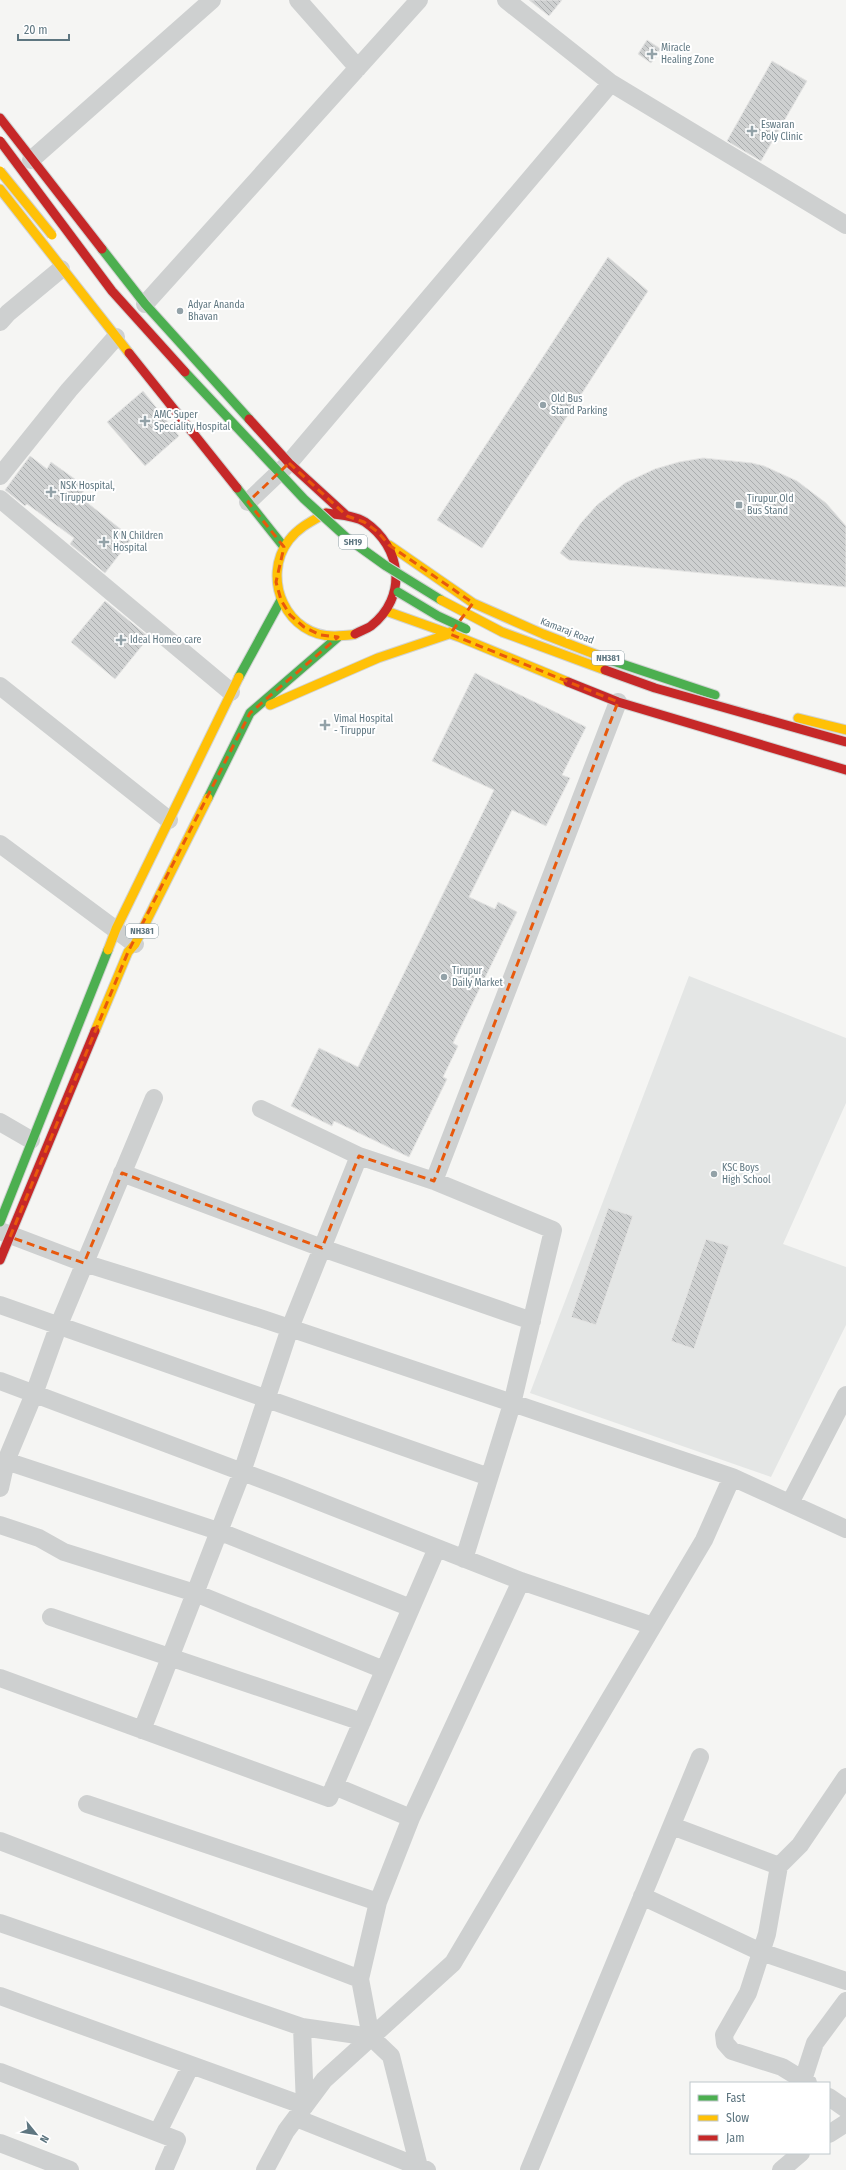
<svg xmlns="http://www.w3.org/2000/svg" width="846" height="2170" viewBox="0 0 846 2170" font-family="'Fira Sans Condensed',sans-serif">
<defs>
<pattern id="building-back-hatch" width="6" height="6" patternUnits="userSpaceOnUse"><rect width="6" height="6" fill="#ced0d0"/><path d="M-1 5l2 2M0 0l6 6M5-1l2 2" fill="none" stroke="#aaadae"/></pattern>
</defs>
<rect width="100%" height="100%" fill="#f5f5f3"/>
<path fill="#e4e6e5" d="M 689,976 L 846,1038 L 846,1103 L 783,1244 L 846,1267 L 846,1325 L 771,1477 L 530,1393 Z"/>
<path fill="url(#building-back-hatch)" stroke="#e4e4e3" d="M 529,0 L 562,0 L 549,16 Z
M 647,40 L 661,49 L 651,63 L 638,54 Z
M 772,61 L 807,81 L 761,161 L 727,141 Z
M 608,257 L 648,291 L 482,548 L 437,520 Z
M 143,391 L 179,436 L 145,466 L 107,422 Z
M 30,456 L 47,469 L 51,462 L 86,487 L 80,497 L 132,538 L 105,573 L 70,544 L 74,538 L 27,504 L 25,506 L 5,490 Z
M 703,458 L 752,463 L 764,466 L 797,481 L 826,503 L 846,526 L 846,587 L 569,560 L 560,553 L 581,523 L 597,505 L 625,483 L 655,469 L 679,462 Z
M 105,601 L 149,637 L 115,679 L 71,642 Z
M 475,673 L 586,727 L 562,775 L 570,778 L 546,826 L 512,810 L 469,897 L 495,909 L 498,902 L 517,912 L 453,1043 L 458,1046 L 443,1077 L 447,1079 L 409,1157 L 334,1121 L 332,1126 L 291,1106 L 319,1048 L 358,1067 L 494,790 L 432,761 Z
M 608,1208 L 633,1216 L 596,1325 L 571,1317 Z
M 706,1239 L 729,1246 L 694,1349 L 671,1341 Z"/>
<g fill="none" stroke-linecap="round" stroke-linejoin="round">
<g stroke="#d1d3d3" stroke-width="11">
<path id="fast" d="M 102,249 L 145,304 L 249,419
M 237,488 L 284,547
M 610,660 L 715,695
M 239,677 L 281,600
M 208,798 L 250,713 L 338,637
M 0,1222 L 108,950"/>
</g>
<g stroke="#d1d3d3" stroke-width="11">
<path id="slow" d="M 0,189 L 129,353
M 326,513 C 312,521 299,527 289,540 C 260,578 287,638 336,636 C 342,635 349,636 355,634
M 389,545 L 473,603 L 543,634 L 610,660
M 386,611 L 459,637 L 568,682
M 270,705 L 378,658 L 449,634 L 452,631
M 798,718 L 846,730
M 108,950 L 116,929 L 239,677
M 95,1031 L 128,952 L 135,944 L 208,798"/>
</g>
<g stroke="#d1d3d3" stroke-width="11">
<path id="jam" d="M 0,118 L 102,249
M 129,353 L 237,488
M 249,419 L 289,463 L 347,516
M 326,513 C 338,515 354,515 365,522 C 402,547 408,597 371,626 C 367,629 360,631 355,634
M 568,682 L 618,702 L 846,770
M 0,1260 L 95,1031"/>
</g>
<path stroke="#ced0d0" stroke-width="18" d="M 298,0 L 358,68
M 506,0 L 611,83
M 31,160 L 212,0
M 145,304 L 419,0
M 0,322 L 8,313 L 61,269
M 0,476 L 69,390 L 116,337
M 0,499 L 231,692
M 248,502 L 289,463 L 611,83 L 846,225
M 0,686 L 169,820
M 0,844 L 135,944
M 261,1109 L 359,1156
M 0,1122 L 31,1140
M 122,1173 L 322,1248 L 532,1321
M 0,1231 L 84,1263 L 263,1319 L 732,1477 L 846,1529
M 0,1305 L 489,1477
M 0,1381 L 285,1488 L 521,1581 L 653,1626
M 6,1461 L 218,1531 L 411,1608
M 0,1488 L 6,1461 L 34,1394 L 58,1327 L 154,1098
M 790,1503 L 846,1395
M 0,1525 L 39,1538 L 64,1552 L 195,1593 L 384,1670
M 464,1559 L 512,1404 L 553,1230 L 434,1181 L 618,702
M 51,1617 L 362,1722
M 0,1678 L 329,1798 L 437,1548
M 142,1730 L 242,1472 L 290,1328 L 359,1156 L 434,1181
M 334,1786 L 411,1818
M 87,1804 L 378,1902
M 672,1826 L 779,1866
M 0,1841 L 360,1979
M 642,1896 L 761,1952 L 846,1981
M 0,1923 L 302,2027 L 371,2037 L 391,2056 L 419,2167 L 418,2170
M 0,1996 L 305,2106 L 302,2027
M 371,2037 L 360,1979 L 378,1902 L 411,1818 L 521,1581
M 0,2072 L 177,2140 L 164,2170
M 803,2080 L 815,2043 L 846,2001
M 808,2083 L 782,2067 L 732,2051 L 725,2043 L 724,2035 L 748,1993 L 767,1934 L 779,1866 L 800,1845 L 846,1777
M 829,2097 L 846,2109
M 296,2118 L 427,2170
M 158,2132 L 191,2065
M 829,2134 L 846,2123
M 0,2143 L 70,2170
M 265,2170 L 286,2131 L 324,2080 L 453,1963 L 704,1540 L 732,1477
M 529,2170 L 700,1757
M 781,2170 L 801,2153"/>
<use href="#fast" stroke="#4caf50" stroke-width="9"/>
<use href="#slow" stroke="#ffc107" stroke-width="9"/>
<use href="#jam" stroke="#c62828" stroke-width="9"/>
<g stroke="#d0d2d2" stroke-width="11" stroke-linecap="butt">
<path id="fast-bridge" d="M 185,372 L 304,499 L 347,538 L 386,566 L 441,600
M 398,592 L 438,616 L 466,629"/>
</g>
<g stroke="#d0d2d2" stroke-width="11" stroke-linecap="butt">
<path id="slow-bridge" d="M 0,171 L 52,235
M 441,600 L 502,632 L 605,670"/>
</g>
<g stroke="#d0d2d2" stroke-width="11" stroke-linecap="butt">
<path id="jam-bridge" d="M 0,141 L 112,291 L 185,372
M 605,670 L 655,688 L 846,742"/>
</g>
<use href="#fast-bridge" stroke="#4caf50" stroke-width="9"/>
<use href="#slow-bridge" stroke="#ffc107" stroke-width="9"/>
<use href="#jam-bridge" stroke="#c62828" stroke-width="9"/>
</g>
<path fill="none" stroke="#e8590c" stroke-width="3" stroke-dasharray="8 5" stroke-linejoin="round" d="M 289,463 L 347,516 L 364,522 L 378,532 L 389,545 L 473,603 L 450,634 L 618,702 L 434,1181 L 359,1156 L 322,1248 L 122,1173 L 84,1263 L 10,1237 L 128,952 L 250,713 L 338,637 L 320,635 L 304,627 L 290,615 L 281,600 L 276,582 L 284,547 L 248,502 Z"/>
<g fill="#93a2a8" stroke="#fff" stroke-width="1.5">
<path d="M650 48h4v4h4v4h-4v4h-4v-4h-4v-4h4z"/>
<path d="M750 125h4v4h4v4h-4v4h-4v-4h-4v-4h4z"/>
<circle cx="180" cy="311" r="4"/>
<circle cx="543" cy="405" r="4"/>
<path d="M143 415h4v4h4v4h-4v4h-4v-4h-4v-4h4z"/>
<path d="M49 486h4v4h4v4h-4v4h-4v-4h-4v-4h4z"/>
<rect x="735" y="501" width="8" height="8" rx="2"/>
<path d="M102 536h4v4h4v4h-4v4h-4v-4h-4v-4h4z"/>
<path d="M119 634h4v4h4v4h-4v4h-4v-4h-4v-4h4z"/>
<path d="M323 719h4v4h4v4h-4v4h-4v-4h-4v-4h4z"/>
<circle cx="444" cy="977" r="4"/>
<circle cx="714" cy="1174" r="4"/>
</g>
<g text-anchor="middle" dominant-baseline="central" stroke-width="4" stroke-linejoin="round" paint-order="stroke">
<g fill="#fff" stroke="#8e9fa6" stroke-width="1">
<rect x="339" y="535" width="28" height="14" rx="3"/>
<rect x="592" y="651" width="32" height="14" rx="3"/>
<rect x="126" y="924" width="32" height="14" rx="3"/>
</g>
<g font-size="9" font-weight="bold" fill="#5e7680">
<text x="353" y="542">SH19</text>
<text x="608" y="658">NH381</text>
<text x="142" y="931">NH381</text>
</g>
<g font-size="10" fill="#5e7680" stroke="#fff" text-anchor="start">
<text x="661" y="48">Miracle<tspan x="661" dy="12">Healing Zone</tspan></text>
<text x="761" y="125">Eswaran<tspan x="761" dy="12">Poly Clinic</tspan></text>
<text x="188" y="305">Adyar Ananda<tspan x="188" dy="12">Bhavan</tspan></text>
<text x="551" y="399">Old Bus<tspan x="551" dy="12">Stand Parking</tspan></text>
<text x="154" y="415">AMC Super<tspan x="154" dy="12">Speciality Hospital</tspan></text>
<text x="60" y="486">NSK Hospital,<tspan x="60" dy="12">Tiruppur</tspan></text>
<text x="747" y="499">Tirupur Old<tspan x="747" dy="12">Bus Stand</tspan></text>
<text x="113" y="536">K N Children<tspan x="113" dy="12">Hospital</tspan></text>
<text x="130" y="640">Ideal Homeo care</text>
<text x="334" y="719">Vimal Hospital<tspan x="334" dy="12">- Tiruppur</tspan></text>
<text x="452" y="971">Tirupur<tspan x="452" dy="12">Daily Market</tspan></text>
<text x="722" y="1168">KSC Boys<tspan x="722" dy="12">High School</tspan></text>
</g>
<g font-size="10" fill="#5e7680" stroke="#fff">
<text transform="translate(567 631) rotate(21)">Kamaraj Road</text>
</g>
</g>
<rect x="690" y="2082" width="140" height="72" fill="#ffffff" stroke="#bfc8cc"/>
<rect x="698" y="2095" width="20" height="6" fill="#4caf50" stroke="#bfc8cc"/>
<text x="726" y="2102" font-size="12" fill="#5e7680">Fast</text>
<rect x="698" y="2115" width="20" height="6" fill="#ffc107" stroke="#bfc8cc"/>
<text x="726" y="2122" font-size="12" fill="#5e7680">Slow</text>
<rect x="698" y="2135" width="20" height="6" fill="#c62828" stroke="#bfc8cc"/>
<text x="726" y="2142" font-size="12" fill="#5e7680">Jam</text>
<g transform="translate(36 2134) rotate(120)" stroke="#ffffff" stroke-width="3" paint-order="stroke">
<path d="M0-3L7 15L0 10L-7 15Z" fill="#5e7680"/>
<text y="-6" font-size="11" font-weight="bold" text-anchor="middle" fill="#5e7680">N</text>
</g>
<path d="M18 34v6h51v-6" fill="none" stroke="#5e7680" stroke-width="2"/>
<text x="24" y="34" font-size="12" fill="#5e7680" stroke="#ffffff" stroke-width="3" paint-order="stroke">20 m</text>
</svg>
